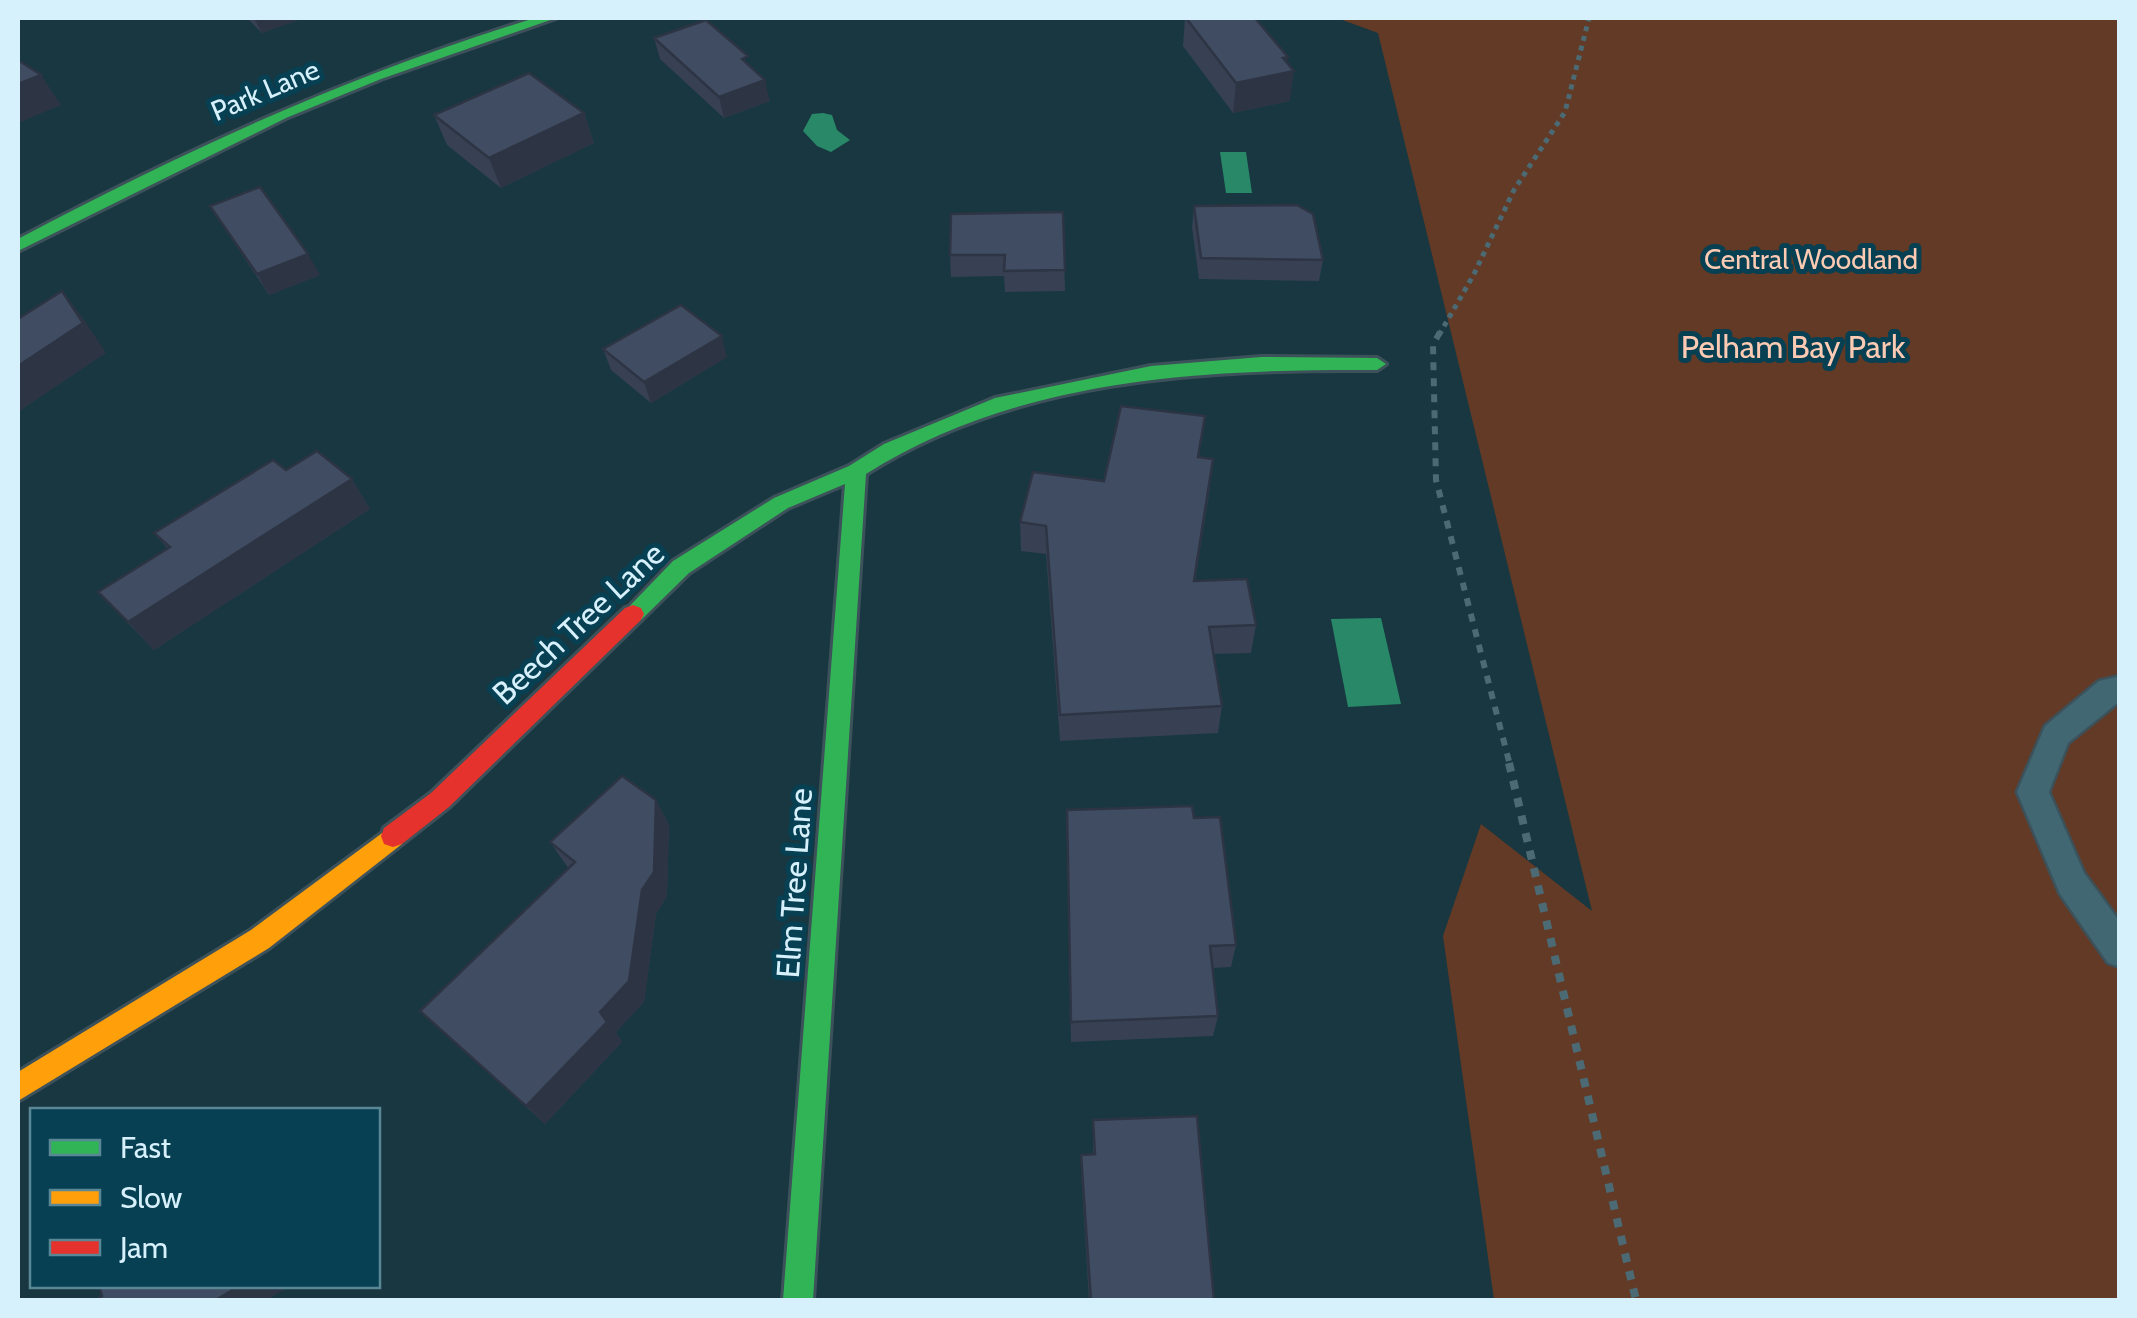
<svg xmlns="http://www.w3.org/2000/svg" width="2137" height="1318" viewBox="0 0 2137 1318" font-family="Cabin,sans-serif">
<rect width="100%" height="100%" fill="#183741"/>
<path fill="#623a25" d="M 1337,18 L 2119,18 L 2119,1300 L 1494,1300 L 1443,936 L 1481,824 L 1592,911 L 1378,33 Z"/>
<path fill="#288868" d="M 823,113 L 832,115 L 837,130 L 850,140 L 831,152 L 817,146 L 803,131 L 812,114 Z
M 1220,152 L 1246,152 L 1252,193 L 1226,193 Z
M 1381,618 L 1401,704 L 1348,707 L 1331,619 Z"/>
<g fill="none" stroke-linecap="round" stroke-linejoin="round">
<g stroke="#3c5159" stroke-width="5">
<path id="lane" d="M 2120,676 L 2120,701 L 2068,743 L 2049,792 L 2084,873 L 2120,922 L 2120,967 L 2108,963 L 2060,894 L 2017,792 L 2045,726 L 2099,681 Z"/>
</g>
<g stroke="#3c5159" stroke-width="6">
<path id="fast" d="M 535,18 L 556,18 L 381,79 L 286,118 L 18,251 L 18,239 C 187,149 352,74 535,18 Z
M 1261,357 L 1377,358 L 1386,364 L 1377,370 C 1203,369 1017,378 866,474 L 813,1300 L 783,1300 L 845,484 L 788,508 L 689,573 L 641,620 L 625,620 L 622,614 L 673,561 L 774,498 L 849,466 L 884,444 L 995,398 L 1151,366 Z"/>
</g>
<g stroke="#3c5159" stroke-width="6">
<path id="slow" d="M 393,825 L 402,828 L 405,836 L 402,844 L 269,948 L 18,1101 L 18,1072 L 251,930 Z"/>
</g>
<g stroke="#3c5159" stroke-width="6">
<path id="jam" d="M 633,605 L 641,608 L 644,614 L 641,620 L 449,807 L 402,844 L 393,847 L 384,844 L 381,836 L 384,828 L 431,793 L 625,608 Z"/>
</g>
<path stroke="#4c6a74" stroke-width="5" stroke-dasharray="5 5" stroke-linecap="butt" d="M 1439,335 L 1474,274 L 1514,190 L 1565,112 L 1589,18"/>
<path stroke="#4c6a74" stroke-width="6" stroke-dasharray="8 8" stroke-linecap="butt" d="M 1440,332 L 1433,345 L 1436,480 L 1510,765"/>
<path stroke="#4c6a74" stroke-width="8" stroke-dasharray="9 9" stroke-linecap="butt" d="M 1509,763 L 1636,1300"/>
<use href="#lane" fill="#416773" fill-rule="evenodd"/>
<use href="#fast" fill="#30b455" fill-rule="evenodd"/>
<use href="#slow" fill="#ff9f0a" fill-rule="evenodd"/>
<use href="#jam" fill="#e5322d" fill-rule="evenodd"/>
</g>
<path fill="#374153" d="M 247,18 L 304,18 L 262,33 Z
M 1185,18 L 1290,101 L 1233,113 L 1183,46 Z
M 654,38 L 750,66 L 770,101 L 724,118 L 660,59 Z
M 584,113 L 594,143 L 501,188 L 447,145 L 434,115 Z
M 210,206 L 320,275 L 269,295 Z
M 1194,206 L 1323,260 L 1319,281 L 1199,279 L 1192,227 Z
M 1063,212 L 1065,291 L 1005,292 L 1004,276 L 951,277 L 950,255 Z
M 603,349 L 727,357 L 651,403 L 611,370 Z
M 1200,457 L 1210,488 L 1195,581 L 1256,625 L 1251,653 L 1214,654 L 1222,706 L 1218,733 L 1060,741 L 1046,554 L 1021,551 L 1020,522 L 1104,481 Z
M 286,470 L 352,479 L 370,509 L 154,650 L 98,592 L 168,549 L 154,533 Z
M 656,800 L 669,825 L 667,896 L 656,914 L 644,1002 L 616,1032 L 622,1042 L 545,1124 L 420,1011 L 569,869 L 550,842 Z
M 1067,810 L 1194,818 L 1236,945 L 1231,967 L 1212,968 L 1218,1016 L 1213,1036 L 1071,1042 Z
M 1093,1120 L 1214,1300 L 1089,1300 L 1081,1171 L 1081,1155 L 1093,1154 Z"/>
<path fill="#2d3544" d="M 254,18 L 304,18 L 262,33 Z
M 1288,57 L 1286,73 L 1294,71 L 1290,101 L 1233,113 L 1236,83 L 1283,58 Z
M 41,75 L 61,105 L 18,123 L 18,84 Z
M 765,80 L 770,101 L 724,118 L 719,97 Z
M 584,113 L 594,143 L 501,188 L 489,158 Z
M 308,254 L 320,275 L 269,295 L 257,274 Z
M 62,291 L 85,321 L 106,353 L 18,412 L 18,366 Z
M 722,336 L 727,357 L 651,403 L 644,382 Z
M 352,479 L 370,509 L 154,650 L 128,622 Z
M 656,800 L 669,825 L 667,896 L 656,914 L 644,1002 L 616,1032 L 622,1042 L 545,1124 L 526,1106 L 600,1012 Z
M 239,1286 L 290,1286 L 267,1300 L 216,1300 Z"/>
<path fill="#404c61" stroke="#2d3544" stroke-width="2.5" d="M 1186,18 L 1255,18 L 1288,57 L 1283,58 L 1294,71 L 1236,83 Z
M 706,20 L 748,56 L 742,59 L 765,80 L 719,97 L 654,38 Z
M 18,60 L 41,75 L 18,84 Z
M 529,73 L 584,113 L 489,158 L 434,115 Z
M 260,187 L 308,254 L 257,274 L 210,206 Z
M 1297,205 L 1313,214 L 1323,260 L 1201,258 L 1194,206 Z
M 1063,212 L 1065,270 L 1004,271 L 1005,255 L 950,255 L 951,214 Z
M 62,291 L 83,323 L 18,366 L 18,319 Z
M 681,305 L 722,336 L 644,382 L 603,349 Z
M 1121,406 L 1205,416 L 1198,457 L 1213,459 L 1194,581 L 1247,579 L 1256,625 L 1209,627 L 1222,706 L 1060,715 L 1046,526 L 1020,522 L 1033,472 L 1104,481 Z
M 317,451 L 352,479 L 128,622 L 98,592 L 170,547 L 154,533 L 273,460 L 286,470 Z
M 622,776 L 656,800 L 654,872 L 642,890 L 629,981 L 600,1012 L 607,1022 L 526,1106 L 420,1011 L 575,862 L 550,842 Z
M 1192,806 L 1194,818 L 1220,817 L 1236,945 L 1210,946 L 1218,1016 L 1071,1022 L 1067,810 Z
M 1197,1116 L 1214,1300 L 1091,1300 L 1081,1155 L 1095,1154 L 1093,1120 Z
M 99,1286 L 239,1286 L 216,1300 L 96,1300 L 102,1296 Z"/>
<g text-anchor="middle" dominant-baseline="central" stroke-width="10" stroke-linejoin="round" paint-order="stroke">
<g font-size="28" fill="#d7f1fc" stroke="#074052">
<text transform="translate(265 90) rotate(-23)">Park Lane</text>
</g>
<g font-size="28" fill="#fdcab3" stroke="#074052">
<text x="1811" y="259">Central Woodland</text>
</g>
<g font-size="32" fill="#fdcab3" stroke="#074052">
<text x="1793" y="346">Pelham Bay Park</text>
</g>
<g font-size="32" fill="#d7f1fc" stroke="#074052">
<text transform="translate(578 623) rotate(-43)">Beech Tree Lane</text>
<text transform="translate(794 883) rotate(-86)">Elm Tree Lane</text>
</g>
</g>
<rect width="2137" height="1318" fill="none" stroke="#d7f1fc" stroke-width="40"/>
<rect x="30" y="1108" width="350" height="180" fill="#074052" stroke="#5a8796" stroke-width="2.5"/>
<rect x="50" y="1140" width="50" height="15" fill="#30b455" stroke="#5a8796" stroke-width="2.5"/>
<text x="120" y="1158" font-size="30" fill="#d7f1fc">Fast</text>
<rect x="50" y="1190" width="50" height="15" fill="#ff9f0a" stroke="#5a8796" stroke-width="2.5"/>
<text x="120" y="1208" font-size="30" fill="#d7f1fc">Slow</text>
<rect x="50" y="1240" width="50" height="15" fill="#e5322d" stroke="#5a8796" stroke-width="2.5"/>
<text x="120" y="1258" font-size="30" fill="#d7f1fc">Jam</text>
</svg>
